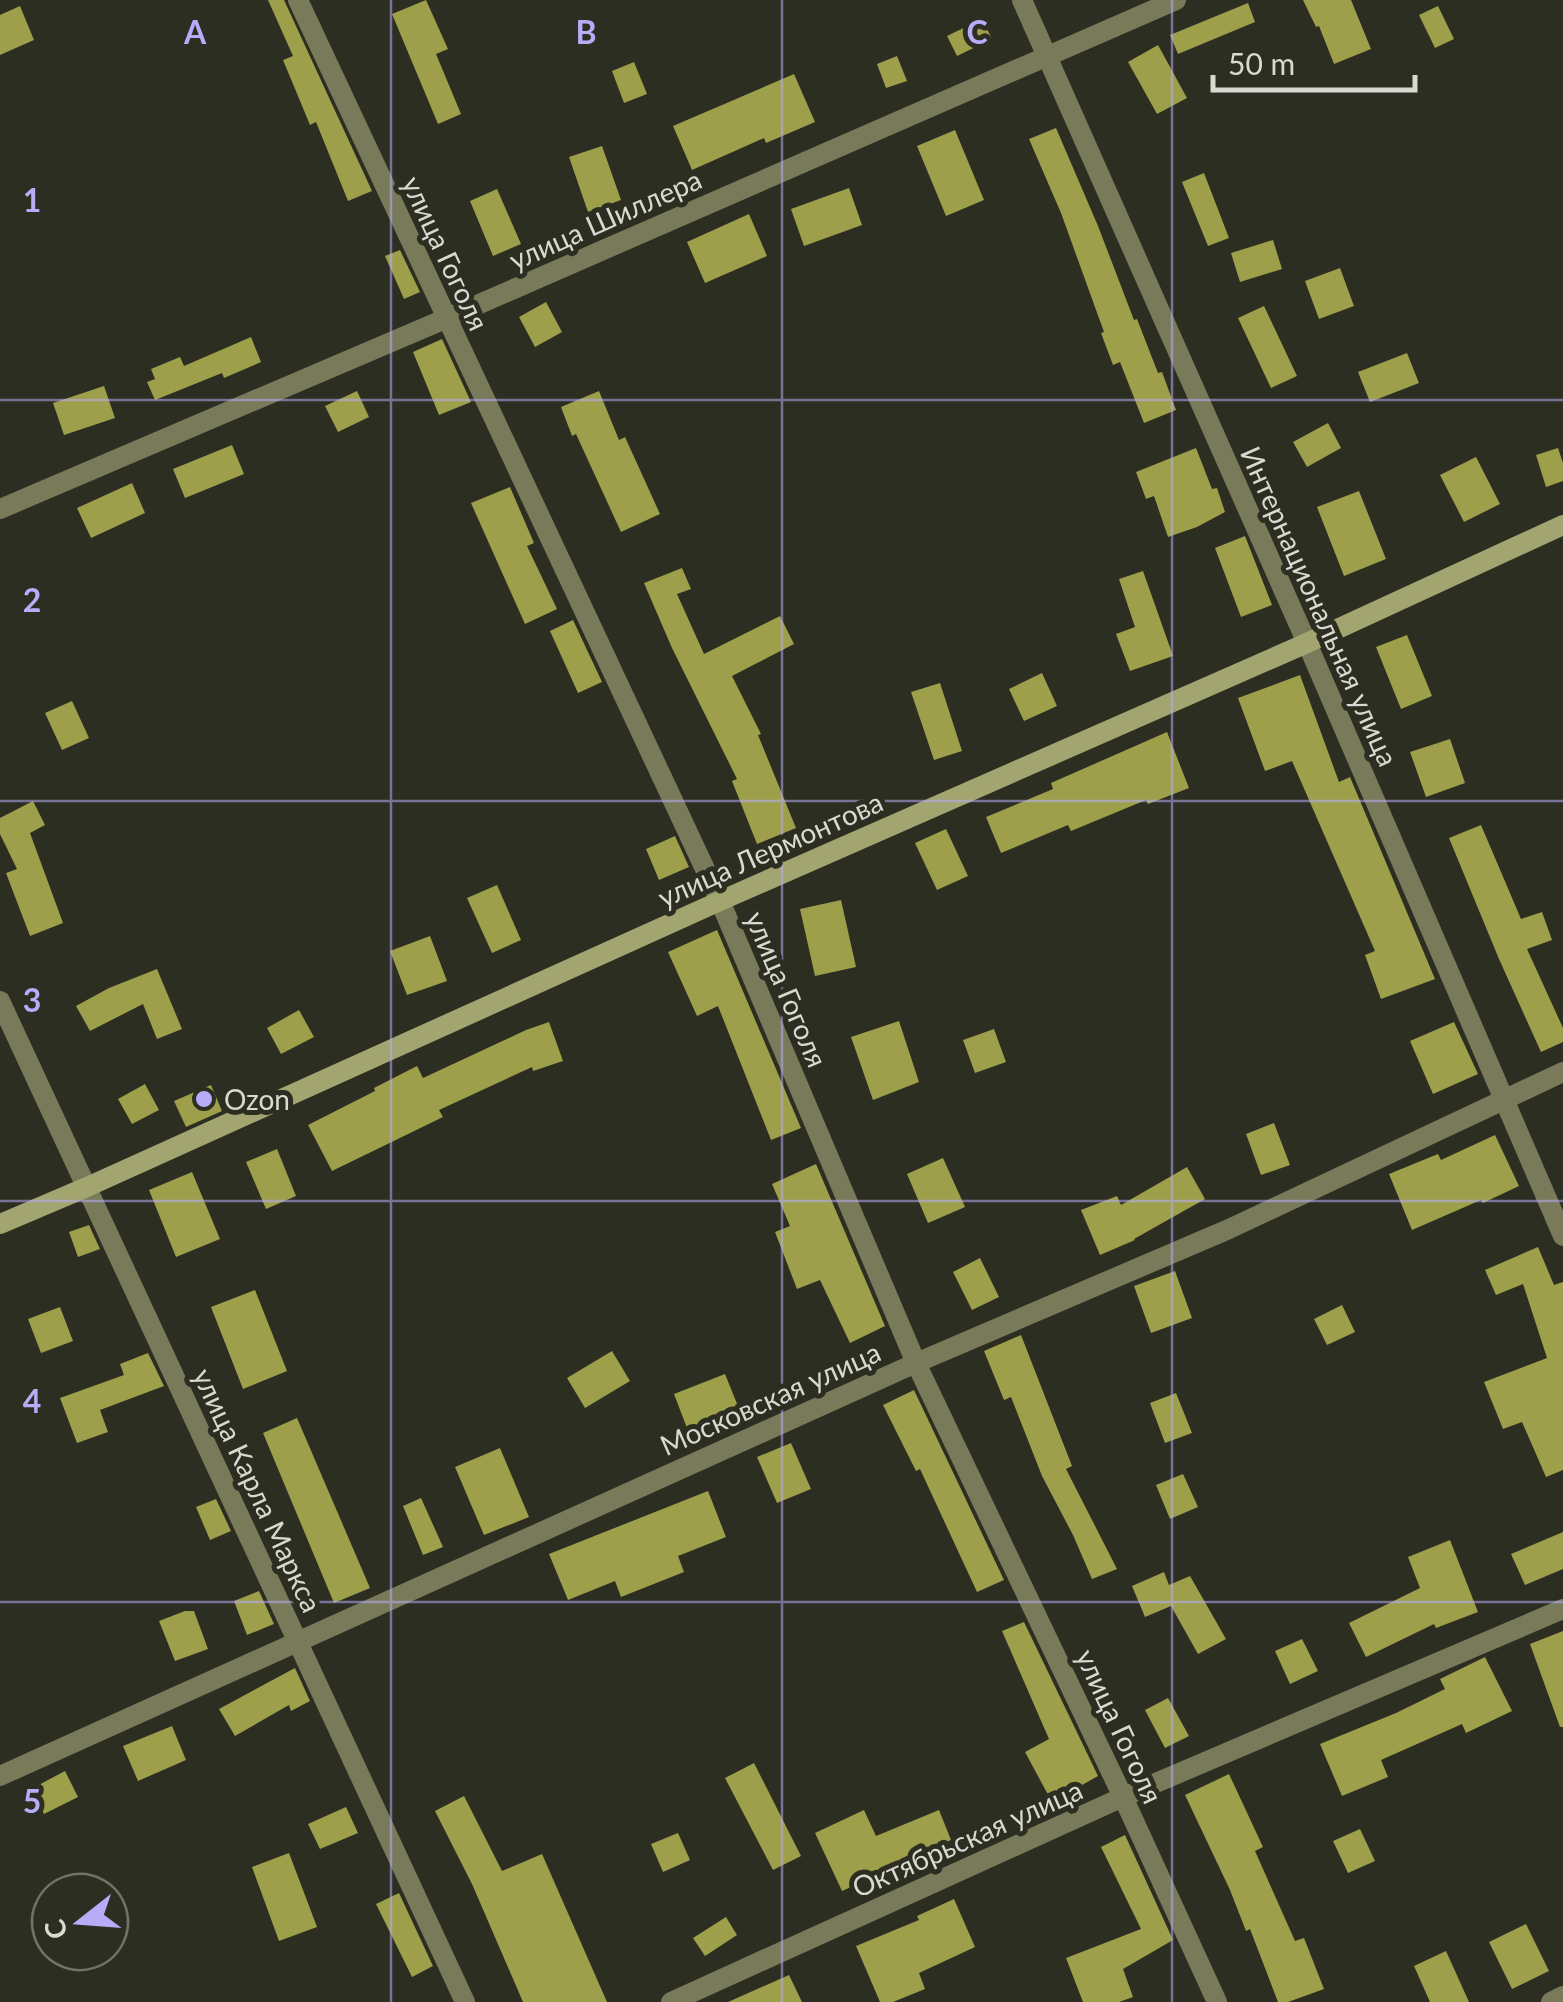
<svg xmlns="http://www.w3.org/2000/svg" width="1563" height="2002" viewBox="0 0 1563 2002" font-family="Lato,sans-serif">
<rect width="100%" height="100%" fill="#2d2e22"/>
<path fill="#9d9f4b" d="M 268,0 L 284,0 L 372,191 L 348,201 L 316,122 L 310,125 L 283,60 L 293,56 Z
M 426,0 L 448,49 L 436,54 L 461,114 L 438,124 L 392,14 Z
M 1303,0 L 1351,0 L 1371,49 L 1334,64 L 1319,26 L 1316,27 Z
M 1248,3 L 1255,22 L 1178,54 L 1170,35 Z
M 20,6 L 34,40 L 0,55 L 0,15 Z
M 1438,6 L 1454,39 L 1435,48 L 1419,15 Z
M 982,19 L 992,39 L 957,56 L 947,36 Z
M 1158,45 L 1187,98 L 1157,114 L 1128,62 Z
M 897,56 L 907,81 L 886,88 L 877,64 Z
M 634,62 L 647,94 L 624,103 L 612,71 Z
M 794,74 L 815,122 L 766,143 L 764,138 L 692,170 L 673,126 Z
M 1056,128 L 1098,226 L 1134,320 L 1137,319 L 1158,373 L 1162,372 L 1176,410 L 1144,423 L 1120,362 L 1113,365 L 1101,333 L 1104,332 L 1061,213 L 1029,139 Z
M 955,130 L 984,200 L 946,216 L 917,146 Z
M 602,146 L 621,200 L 588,212 L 569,157 Z
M 1204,173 L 1229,238 L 1208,246 L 1182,182 Z
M 849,188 L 862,225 L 804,246 L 791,209 Z
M 497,189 L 521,244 L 493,256 L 470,201 Z
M 749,214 L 767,256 L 705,283 L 687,242 Z
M 1273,240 L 1282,269 L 1240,282 L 1231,253 Z
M 400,250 L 420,292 L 404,299 L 385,256 Z
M 1340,268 L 1354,306 L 1319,319 L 1305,281 Z
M 546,302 L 562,332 L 535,347 L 519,317 Z
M 1264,306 L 1297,376 L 1271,388 L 1238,318 Z
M 251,337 L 261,362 L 224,378 L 222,373 L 155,400 L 147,382 L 155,379 L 151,369 L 180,357 L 184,366 Z
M 442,339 L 471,402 L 439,415 L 413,352 Z
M 1407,353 L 1419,383 L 1370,402 L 1358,372 Z
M 104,386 L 115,418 L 64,435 L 53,403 Z
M 357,391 L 369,417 L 338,432 L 325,406 Z
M 599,391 L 619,440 L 625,437 L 660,514 L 621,532 L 576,434 L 572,436 L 561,407 Z
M 1328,423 L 1341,448 L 1307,467 L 1293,442 Z
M 232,445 L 244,474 L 185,498 L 173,469 Z
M 1196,448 L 1212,489 L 1217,488 L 1225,512 L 1197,527 L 1168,537 L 1154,496 L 1146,499 L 1136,472 Z
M 1558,448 L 1563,463 L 1563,481 L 1546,487 L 1536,455 Z
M 1476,457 L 1500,504 L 1464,522 L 1440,475 Z
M 132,483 L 145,513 L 91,538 L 77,508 Z
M 510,487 L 534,543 L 527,546 L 557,609 L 525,624 L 471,503 Z
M 1359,491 L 1386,559 L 1344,576 L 1317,507 Z
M 1245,536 L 1272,605 L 1241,617 L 1215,548 Z
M 682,568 L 691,589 L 677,594 L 704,654 L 780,616 L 794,644 L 732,676 L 761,734 L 758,735 L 796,828 L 757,844 L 732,781 L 737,779 L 672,648 L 644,583 Z
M 1143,571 L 1173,656 L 1130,671 L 1116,634 L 1135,627 L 1119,579 Z
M 573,620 L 602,682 L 578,693 L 550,631 Z
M 1407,635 L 1432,696 L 1401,709 L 1376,647 Z
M 1042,673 L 1057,706 L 1024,721 L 1009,689 Z
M 1300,675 L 1339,782 L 1350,777 L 1435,979 L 1381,999 L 1365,955 L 1375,951 L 1292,761 L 1265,771 L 1238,698 Z
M 940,683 L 962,751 L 934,760 L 911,692 Z
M 72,701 L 89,738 L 62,750 L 45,713 Z
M 1167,732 L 1189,788 L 1148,804 L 1146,800 L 1071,831 L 1068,825 L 1001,853 L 986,817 L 1053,789 L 1051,783 Z
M 1450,739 L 1465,783 L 1426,797 L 1410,752 Z
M 33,801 L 45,825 L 30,833 L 63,923 L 30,936 L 6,873 L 17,869 L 0,834 L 0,818 Z
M 1481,825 L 1521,919 L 1542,912 L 1552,940 L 1527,949 L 1563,1028 L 1563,1042 L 1541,1052 L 1499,959 L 1449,838 Z
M 946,829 L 968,876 L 937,890 L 915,843 Z
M 675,836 L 689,867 L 659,880 L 646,849 Z
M 497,885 L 521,940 L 492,953 L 467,898 Z
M 841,900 L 856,967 L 815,976 L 800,909 Z
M 717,930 L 801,1128 L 771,1140 L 718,1006 L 697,1016 L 668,952 Z
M 430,936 L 447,981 L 407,995 L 390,951 Z
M 157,969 L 182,1029 L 157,1039 L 143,1004 L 90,1031 L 76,1006 L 109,988 Z
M 299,1010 L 314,1037 L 281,1054 L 267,1028 Z
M 899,1021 L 919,1082 L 873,1100 L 851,1037 Z
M 549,1022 L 563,1061 L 533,1071 L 532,1067 L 439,1110 L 443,1117 L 332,1171 L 308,1125 L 375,1091 L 374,1088 L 417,1066 L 423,1078 L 526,1030 Z
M 1454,1022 L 1478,1074 L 1433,1094 L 1410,1041 Z
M 994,1029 L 1006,1062 L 975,1073 L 963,1040 Z
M 145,1084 L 159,1110 L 132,1124 L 118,1099 Z
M 211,1085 L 222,1111 L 186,1127 L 174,1101 Z
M 1274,1123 L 1290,1165 L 1261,1175 L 1246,1134 Z
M 1495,1135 L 1519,1186 L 1483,1203 L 1481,1200 L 1412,1230 L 1389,1174 L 1438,1154 L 1441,1160 Z
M 277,1149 L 296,1196 L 266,1209 L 246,1162 Z
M 943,1158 L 965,1207 L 928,1223 L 907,1174 Z
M 816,1164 L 885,1326 L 850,1343 L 820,1280 L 797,1289 L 775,1232 L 790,1226 L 772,1184 Z
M 1187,1167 L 1205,1199 L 1134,1239 L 1135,1240 L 1100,1255 L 1081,1210 L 1117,1196 L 1121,1205 Z
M 192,1172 L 220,1239 L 176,1257 L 149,1190 Z
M 89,1225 L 100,1249 L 78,1257 L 69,1232 Z
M 1538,1247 L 1554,1285 L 1563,1282 L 1563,1470 L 1546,1477 L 1522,1422 L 1503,1429 L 1484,1382 L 1547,1358 L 1523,1284 L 1496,1295 L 1485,1270 Z
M 980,1258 L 999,1297 L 972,1310 L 953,1272 Z
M 1175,1271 L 1192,1318 L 1151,1333 L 1134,1286 Z
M 255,1290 L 287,1371 L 243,1389 L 211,1307 Z
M 1342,1305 L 1355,1332 L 1327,1345 L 1314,1319 Z
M 60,1307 L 73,1341 L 41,1353 L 28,1319 Z
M 1021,1335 L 1072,1466 L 1066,1469 L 1117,1569 L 1092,1579 L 1073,1535 L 1042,1476 L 1011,1397 L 1004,1400 L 984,1351 Z
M 612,1351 L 630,1381 L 585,1408 L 567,1378 Z
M 148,1353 L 164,1386 L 100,1410 L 108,1432 L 77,1443 L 60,1398 L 124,1375 L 120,1364 Z
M 725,1374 L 742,1416 L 690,1436 L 674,1394 Z
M 914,1390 L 1004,1580 L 977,1592 L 920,1469 L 916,1471 L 883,1405 Z
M 1176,1393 L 1192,1433 L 1165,1443 L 1150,1403 Z
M 297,1418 L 370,1588 L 334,1603 L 263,1433 Z
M 791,1443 L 811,1489 L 777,1503 L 757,1457 Z
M 500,1448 L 529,1517 L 484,1535 L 455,1467 Z
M 1183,1474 L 1198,1507 L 1170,1519 L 1156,1485 Z
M 708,1491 L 726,1537 L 678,1556 L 684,1572 L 621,1597 L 615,1581 L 568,1600 L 549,1554 Z
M 421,1498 L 443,1547 L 423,1555 L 403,1506 Z
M 216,1499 L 231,1531 L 210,1540 L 196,1507 Z
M 1563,1532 L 1563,1569 L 1525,1585 L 1511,1554 Z
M 1450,1540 L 1478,1612 L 1436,1628 L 1434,1624 L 1366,1657 L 1349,1623 L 1420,1588 L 1408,1557 Z
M 1164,1572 L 1169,1585 L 1190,1576 L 1226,1639 L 1198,1654 L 1171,1606 L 1145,1617 L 1132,1586 Z
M 259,1591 L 274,1624 L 247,1635 L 234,1601 Z
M 185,1611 L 194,1611 L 208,1649 L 175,1661 L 159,1621 Z
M 1024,1622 L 1098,1776 L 1052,1802 L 1025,1752 L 1049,1739 L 1002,1631 Z
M 1563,1631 L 1563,1727 L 1560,1727 L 1530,1644 Z
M 1302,1639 L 1318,1671 L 1290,1684 L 1275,1651 Z
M 1485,1657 L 1512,1711 L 1466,1733 L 1462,1724 L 1381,1760 L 1388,1777 L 1342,1796 L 1320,1744 L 1396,1713 L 1445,1689 L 1440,1679 Z
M 295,1668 L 310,1701 L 291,1711 L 289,1705 L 235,1736 L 219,1709 Z
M 1168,1698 L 1189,1736 L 1165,1748 L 1145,1710 Z
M 172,1726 L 186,1760 L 138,1781 L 123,1746 Z
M 754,1763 L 801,1856 L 773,1870 L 725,1778 Z
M 65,1771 L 78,1797 L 44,1814 L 31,1789 Z
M 1229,1774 L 1263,1847 L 1255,1851 L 1295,1941 L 1304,1938 L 1324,1989 L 1288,2002 L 1278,2002 L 1250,1929 L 1246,1931 L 1230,1890 L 1185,1795 Z
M 464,1796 L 502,1871 L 542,1854 L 607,2002 L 523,2002 L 472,1884 L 435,1811 Z
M 346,1807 L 358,1833 L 320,1849 L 308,1824 Z
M 864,1810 L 876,1836 L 939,1810 L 951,1840 L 889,1865 L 891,1869 L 842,1891 L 815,1833 Z
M 1360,1829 L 1375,1861 L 1348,1873 L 1333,1841 Z
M 678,1833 L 690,1860 L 663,1872 L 651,1844 Z
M 1125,1835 L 1173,1940 L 1123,1969 L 1133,1997 L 1119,2002 L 1083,2002 L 1066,1958 L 1141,1929 L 1101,1847 Z
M 289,1853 L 317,1927 L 279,1941 L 252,1867 Z
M 399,1893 L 433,1966 L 412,1977 L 376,1904 Z
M 954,1899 L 975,1947 L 919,1973 L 925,1989 L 893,2002 L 880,2002 L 856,1946 L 919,1920 L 917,1916 Z
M 726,1917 L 737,1935 L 705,1956 L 693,1938 Z
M 1526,1924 L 1549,1971 L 1512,1989 L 1489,1942 Z
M 1446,1951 L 1469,2002 L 1430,2002 L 1414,1966 Z
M 789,1975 L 802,2002 L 728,2002 Z"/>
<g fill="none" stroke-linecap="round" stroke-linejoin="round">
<path stroke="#787a59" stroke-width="20" d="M 298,0 L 720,901 L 916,1363 L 1123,1797 L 1217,2002
M 1022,0 L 1307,643 L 1563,1236
M 0,509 L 445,319 L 1176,0
M 0,1001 L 465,2002
M 0,1776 L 916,1363 L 1229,1229 L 1563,1072
M 671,2002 L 1123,1797 L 1563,1609
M 1551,2002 L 1563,1996"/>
<path stroke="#a3a570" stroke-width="20" d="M 0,1224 L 87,1187 L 720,901 L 1307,643 L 1563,525"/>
</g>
<path fill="none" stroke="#b6acf8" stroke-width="2.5" stroke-opacity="0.55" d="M 391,0 L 391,2002M 782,0 L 782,2002M 1172,0 L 1172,2002M 0,400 L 1563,400M 0,801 L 1563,801M 0,1201 L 1563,1201M 0,1602 L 1563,1602"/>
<circle fill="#b6acf8" stroke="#2d2e22" stroke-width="4" cx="204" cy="1099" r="10"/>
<g text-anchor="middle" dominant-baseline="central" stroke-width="10" stroke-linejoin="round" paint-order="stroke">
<g font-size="28" fill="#d9d9d1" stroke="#2d2e22">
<text transform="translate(605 219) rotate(-24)">улица Шиллера</text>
<text transform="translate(446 253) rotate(65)">улица Гоголя</text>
<text transform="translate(1320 606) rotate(66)">Интернациональная улица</text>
<text transform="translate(770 849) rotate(-24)">улица Лермонтова</text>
<text transform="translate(787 989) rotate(67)">улица Гоголя</text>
<text transform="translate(770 1398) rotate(-24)">Московская улица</text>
<text transform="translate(258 1490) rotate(65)">улица Карла Маркса</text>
<text transform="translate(1120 1726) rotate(65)">улица Гоголя</text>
<text transform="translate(967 1838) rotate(-24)">Октябрьская улица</text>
</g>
<g font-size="28" fill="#d9d9d1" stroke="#2d2e22" text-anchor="start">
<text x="224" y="1099">Ozon</text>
</g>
</g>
<g font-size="32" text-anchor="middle" font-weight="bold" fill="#b6acf8" stroke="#2d2e22" stroke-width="10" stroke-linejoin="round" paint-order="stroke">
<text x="195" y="44">A</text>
<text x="586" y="44">B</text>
<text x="977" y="44">C</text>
<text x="32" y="212">1</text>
<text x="32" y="612">2</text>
<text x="32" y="1012">3</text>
<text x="32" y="1413">4</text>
<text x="32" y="1813">5</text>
</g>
<g transform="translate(80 1922) rotate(253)"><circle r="48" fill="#2d2e22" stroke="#727268" stroke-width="2.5"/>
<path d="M0-8L18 38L0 25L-18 38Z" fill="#b6acf8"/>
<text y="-15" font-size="28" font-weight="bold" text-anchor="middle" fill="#d9d9d1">С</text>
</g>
<path d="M1213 75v15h202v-15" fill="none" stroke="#d9d9d1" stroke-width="5"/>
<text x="1228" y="75" font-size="30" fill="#d9d9d1" stroke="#2d2e22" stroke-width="8" paint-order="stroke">50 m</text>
</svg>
